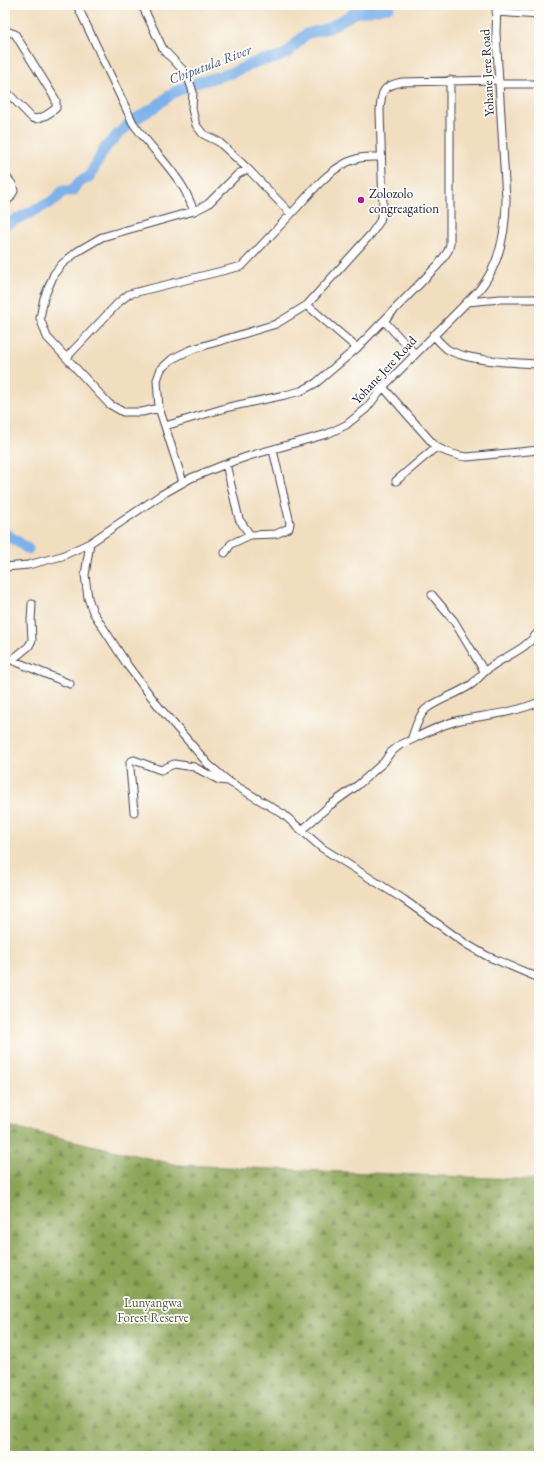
<svg xmlns="http://www.w3.org/2000/svg" width="544" height="1461" viewBox="0 0 544 1461" font-family="'EB Garamond',serif">
<defs>
<pattern id="forest-firs" width="22" height="20" patternUnits="userSpaceOnUse"><rect width="22" height="20" fill="#8ba556"/><path d="M5 1l3.5 6h-7zM16 11l3.5 6h-7z" fill="#718648"/></pattern>
</defs>
<rect width="100%" height="100%" fill="#fdfcf7"/>
<filter id="ink" filterUnits="userSpaceOnUse"><feTurbulence type="fractalNoise" baseFrequency=".025" numOctaves="2"/><feDisplacementMap in="SourceGraphic" scale="8" xChannelSelector="R" yChannelSelector="G"/><feConvolveMatrix kernelMatrix="1 2 1 2 8 2 1 2 1" color-interpolation-filters="sRGB"/></filter>
<filter id="wash" filterUnits="userSpaceOnUse"><feTurbulence type="fractalNoise" baseFrequency=".012" numOctaves="4" result="noise"/><feDisplacementMap in="SourceGraphic" scale="16" xChannelSelector="R" yChannelSelector="G"/><feGaussianBlur stdDeviation="0.9" result="paint"/><feColorMatrix in="noise" values="0 0 0 0 0 0 0 0 0 0 0 0 0 0 0 0 0 1.4 0 .05"/><feComposite in="paint" operator="in"/></filter>
<g filter="url(#wash)">
<rect width="100%" height="100%" fill="#f1debf"/>
<path fill="url(#forest-firs)" stroke="#566448" d="M 5,1125 L 178,1165 L 539,1180 L 539,1456 L 5,1456 Z"/>
<g fill="none" stroke-linecap="round" stroke-linejoin="round">
<path stroke="#7cb1ea" stroke-width="11" d="M 5,225 L 53,201 L 63,191 L 73,191 L 79,182 L 89,177 L 105,148 L 119,133 L 137,118 L 155,107 L 173,93 L 189,85 L 231,73 L 261,60 L 274,59 L 287,53 L 306,34 L 329,28 L 354,13 L 388,7 L 390,5
M 5,533 L 28,549"/>
</g>
</g>
<g filter="url(#ink)">
<g fill="none" stroke-linecap="round" stroke-linejoin="round">
<g stroke="#413e4f" stroke-width="9">
<path id="minor" d="M 77,5 L 133,123 C 149,146 170,165 184,189 C 188,196 191,204 194,211
M 142,5 L 163,49 L 182,69 L 189,80 L 193,92 L 192,109 L 196,125 L 203,134 L 219,142 L 248,169
M 496,12 L 539,15
M 5,34 L 9,32 L 15,34 L 56,100 L 56,108 C 50,113 39,121 32,118 L 5,90
M 499,84 L 539,84
M 5,175 L 12,184 L 14,191 L 10,198 L 5,203
M 467,302 L 500,299 L 539,299
M 307,305 L 357,348
M 384,321 L 415,354
M 433,335 C 438,340 442,345 447,349 C 465,361 516,363 539,364
M 67,357 L 119,302 L 129,294 L 242,266 L 291,214
M 383,387 L 436,447 C 446,452 455,456 467,457 L 539,450
M 159,408 L 142,412 L 123,412 L 109,404 L 47,337 L 40,318 L 44,298 L 54,274 L 62,264 L 78,251 L 102,237 L 194,211 L 208,204 L 238,174 L 248,169 L 291,214 C 310,194 329,167 356,159 C 364,156 373,157 381,157
M 165,426 L 229,407 L 285,395 L 301,391 L 316,383 L 357,348 L 438,265 L 448,251 L 450,244 L 450,80
M 226,464 L 239,519 L 250,535 L 276,534 L 289,528 L 290,523 L 273,450
M 396,481 L 436,447
M 183,482 L 159,408 L 157,380 L 161,369 L 172,359 L 190,350 L 276,324 L 307,305 L 371,234 L 380,221 L 383,207 L 380,111 C 381,92 382,86 402,82 L 499,80
M 90,543 L 85,575 L 88,598 L 93,612 L 128,666 L 159,707 L 209,765 L 228,781 L 283,814 L 322,848 L 403,899 L 466,944 L 487,956 L 539,978
M 225,553 L 231,544 L 250,535
M 5,567 L 28,565 L 62,556 L 90,543 L 161,495 L 191,478 L 226,464 L 249,456 L 327,434 L 346,425 L 366,409 L 383,387 L 479,290 C 500,265 506,230 506,199 L 496,33 L 497,5
M 432,595 L 454,621 L 484,671
M 5,660 L 12,660 L 70,684
M 12,660 L 29,646 L 32,640 L 31,621 L 32,604
M 411,740 C 427,732 443,724 460,720 C 487,715 514,713 539,702
M 134,812 L 130,768 L 130,762 L 134,760 L 158,769 L 161,770 L 174,764 L 194,767 L 219,780 L 228,781
M 302,830 L 329,806 L 358,785 L 384,762 L 390,753 L 400,745 L 411,740 C 415,730 418,716 426,709 C 439,699 458,694 472,684 C 480,677 486,669 495,664 C 512,653 527,648 539,631"/>
</g>
<use href="#minor" stroke="#fff" stroke-width="7"/>
</g>
</g>
<circle fill="#b5179e" stroke="#fdfcf7" stroke-width="1.5" cx="361" cy="200" r="4"/>
<g text-anchor="middle" dominant-baseline="central" stroke-width="3.5" stroke-linejoin="round" paint-order="stroke">
<g font-size="13" fill="#22223b" stroke="#fdfcf7">
<text transform="translate(487 73) rotate(-93)">Yohane Jere Road</text>
<text transform="translate(384 370) rotate(-47)">Yohane Jere Road</text>
</g>
<g font-size="13" fill="#22223b" stroke="#fdfcf7" text-anchor="start">
<text x="369" y="193">Zolozolo<tspan x="369" dy="15">congreagation</tspan></text>
</g>
<g font-size="13" fill="#535948" stroke="#fdfcf7">
<text x="153" y="1302">Lunyangwa<tspan x="153" dy="15">Forest Reserve</tspan></text>
</g>
<g font-size="14" font-style="italic" fill="#465b81" stroke="#fdfcf7">
<text transform="translate(210 64) rotate(-21)">Chiputula River</text>
</g>
</g>
<rect width="544" height="1461" fill="none" stroke="#fdfcf7" stroke-width="20"/>
</svg>
